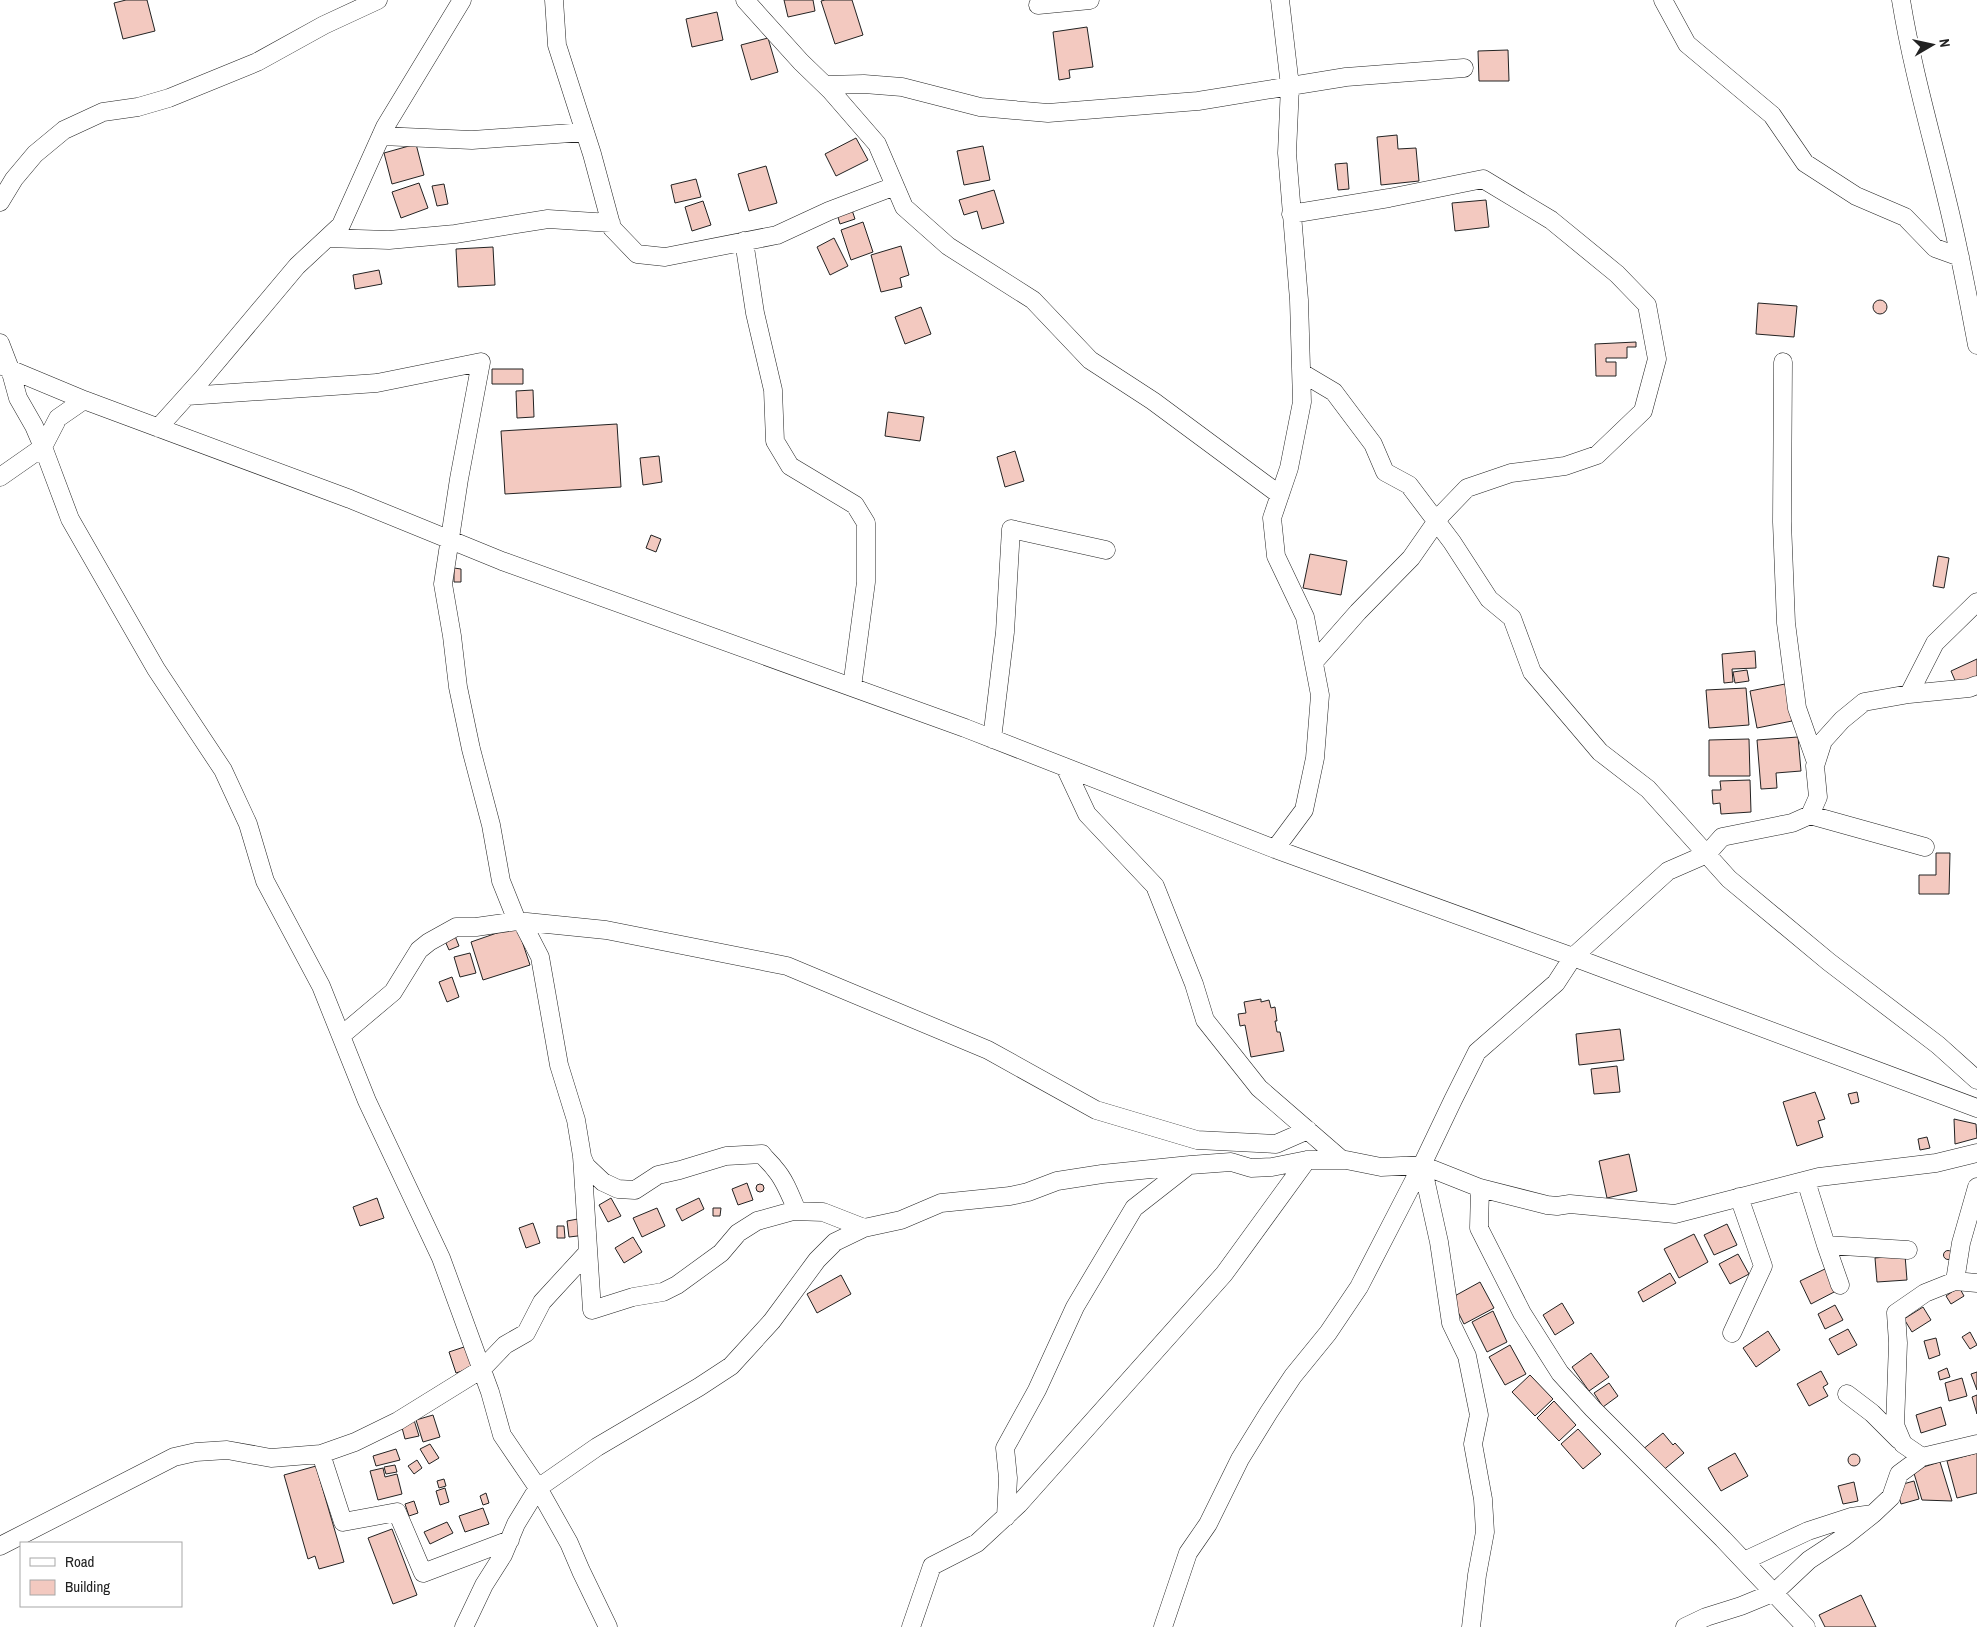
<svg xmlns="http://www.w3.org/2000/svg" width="1977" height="1627" viewBox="0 0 1977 1627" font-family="'Archivo Narrow',sans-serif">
<rect width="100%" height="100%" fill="#fff"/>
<path fill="#f3c9c0" stroke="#222" d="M 126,0 L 147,0 L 155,31 L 123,39 L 114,3 Z
M 784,0 L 813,0 L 815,11 L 788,17 Z
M 825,0 L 852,0 L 863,35 L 835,44 L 821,1 Z
M 717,12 L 723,40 L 692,47 L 686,19 Z
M 1087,27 L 1093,67 L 1069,70 L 1070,78 L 1059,80 L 1053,32 Z
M 768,38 L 778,72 L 751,80 L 741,45 Z
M 1508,50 L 1509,81 L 1479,81 L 1478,51 Z
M 1397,135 L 1398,149 L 1416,148 L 1419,181 L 1381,185 L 1377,137 Z
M 856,138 L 868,160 L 836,176 L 825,154 Z
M 416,144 L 424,175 L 392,184 L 384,153 Z
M 983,146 L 990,180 L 964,185 L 957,151 Z
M 1347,163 L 1349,189 L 1338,190 L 1335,164 Z
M 766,166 L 777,203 L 749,211 L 738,174 Z
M 696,179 L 701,197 L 675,203 L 671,185 Z
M 419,183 L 428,208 L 401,218 L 392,192 Z
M 444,184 L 448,204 L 437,206 L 432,186 Z
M 994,190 L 1004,223 L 982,229 L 977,211 L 964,215 L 959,200 Z
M 1486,200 L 1489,227 L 1455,231 L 1452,203 Z
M 703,201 L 711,225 L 692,231 L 685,207 Z
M 852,210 L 855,219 L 840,224 L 837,214 Z
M 863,222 L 873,252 L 851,260 L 841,230 Z
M 834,238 L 848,266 L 830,275 L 817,247 Z
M 901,246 L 909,275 L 900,278 L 902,287 L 881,292 L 871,255 Z
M 493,247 L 495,285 L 458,287 L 456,249 Z
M 379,270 L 382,284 L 355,289 L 353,275 Z
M1873 307a7 7 0 1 1 14 0a7 7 0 1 1-14 0Z
M 1758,303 L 1797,306 L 1794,337 L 1756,334 Z
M 921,307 L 931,334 L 905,344 L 895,317 Z
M 1636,342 L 1636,347 L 1627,347 L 1627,358 L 1606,358 L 1606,362 L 1616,362 L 1616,376 L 1596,376 L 1595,344 Z
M 492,369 L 523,369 L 523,384 L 492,384 Z
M 533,390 L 534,417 L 517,418 L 516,391 Z
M 888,412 L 924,417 L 920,441 L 885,436 Z
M 617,424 L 621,487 L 505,494 L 501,431 Z
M 1015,451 L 1024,481 L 1005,487 L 997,457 Z
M 659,456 L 662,482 L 643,485 L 640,458 Z
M 651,535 L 661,539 L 656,552 L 646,548 Z
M 1310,554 L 1347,561 L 1341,595 L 1303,588 Z
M 1938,556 L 1949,558 L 1944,588 L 1933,586 Z
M 454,568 L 461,569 L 461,582 L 454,582 Z
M 1755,651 L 1756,668 L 1732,669 L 1733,682 L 1724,683 L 1722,654 Z
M 1977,659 L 1977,676 L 1957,685 L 1951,671 Z
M 1747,670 L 1749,681 L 1735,683 L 1733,672 Z
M 1785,684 L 1792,721 L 1757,728 L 1750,691 Z
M 1746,688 L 1749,725 L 1709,728 L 1706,690 Z
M 1798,737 L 1801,771 L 1776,773 L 1777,788 L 1761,789 L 1757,740 Z
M 1749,739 L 1750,776 L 1709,776 L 1709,740 Z
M 1750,780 L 1751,812 L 1721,814 L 1720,803 L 1713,804 L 1712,790 L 1721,790 L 1720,781 Z
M 1936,853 L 1950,853 L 1949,894 L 1919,894 L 1919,875 L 1936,875 Z
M 517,926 L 530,965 L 483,980 L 471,942 Z
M 455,936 L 459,946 L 449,950 L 445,941 Z
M 470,953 L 476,973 L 460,977 L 454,957 Z
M 452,977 L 459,997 L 447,1002 L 439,982 Z
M 1261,999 L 1261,1002 L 1269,1000 L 1271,1008 L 1275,1007 L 1277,1021 L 1275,1021 L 1277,1032 L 1280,1032 L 1284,1051 L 1251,1057 L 1245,1025 L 1240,1026 L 1238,1014 L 1246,1013 L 1244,1002 Z
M 1620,1029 L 1624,1060 L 1579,1065 L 1576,1034 Z
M 1617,1066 L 1620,1092 L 1594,1094 L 1591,1069 Z
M 1815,1092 L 1825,1119 L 1818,1121 L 1823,1137 L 1797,1146 L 1783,1102 Z
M 1857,1092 L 1859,1102 L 1851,1104 L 1848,1094 Z
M 1954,1119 L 1976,1124 L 1977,1138 L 1955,1144 Z
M 1927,1137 L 1930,1148 L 1920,1150 L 1918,1139 Z
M 1629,1154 L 1637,1191 L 1607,1198 L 1599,1161 Z
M 747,1183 L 753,1200 L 738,1205 L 732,1189 Z
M756 1188a4 4 0 1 1 8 0a4 4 0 1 1-8 0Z
M 377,1198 L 384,1218 L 360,1226 L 353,1207 Z
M 611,1198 L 621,1216 L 608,1222 L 599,1205 Z
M 699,1198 L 704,1209 L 682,1221 L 676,1209 Z
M 657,1208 L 665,1226 L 642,1237 L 633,1218 Z
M 713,1208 L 721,1208 L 720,1216 L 713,1216 Z
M 583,1218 L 586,1235 L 569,1237 L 567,1221 Z
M 533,1223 L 540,1243 L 526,1248 L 519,1228 Z
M 1727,1224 L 1737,1245 L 1714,1255 L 1704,1235 Z
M 557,1226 L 564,1226 L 565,1238 L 557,1238 Z
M 1694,1234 L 1708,1262 L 1679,1278 L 1664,1249 Z
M 633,1237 L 642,1252 L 624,1263 L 615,1248 Z
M1943.5 1255a4.5 4.5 0 1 1 9 0a4.5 4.5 0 1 1-9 0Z
M 1738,1254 L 1749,1274 L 1730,1284 L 1719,1264 Z
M 1905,1255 L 1907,1280 L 1877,1282 L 1875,1258 Z
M 1827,1268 L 1838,1290 L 1811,1304 L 1800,1281 Z
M 1670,1273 L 1676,1283 L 1643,1302 L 1638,1292 Z
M 841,1275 L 851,1294 L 817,1313 L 807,1294 Z
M 1480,1282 L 1494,1308 L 1464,1324 L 1451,1298 Z
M 1959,1287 L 1964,1296 L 1951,1304 L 1946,1296 Z
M 1562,1303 L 1574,1323 L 1555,1335 L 1543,1315 Z
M 1835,1305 L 1843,1320 L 1825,1329 L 1818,1314 Z
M 1923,1307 L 1931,1320 L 1912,1332 L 1904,1319 Z
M 1493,1311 L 1507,1342 L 1487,1352 L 1472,1322 Z
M 1848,1329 L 1857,1345 L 1838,1355 L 1829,1339 Z
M 1768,1331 L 1780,1350 L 1756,1367 L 1743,1348 Z
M 1970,1332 L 1977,1345 L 1970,1349 L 1962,1337 Z
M 1936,1338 L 1940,1355 L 1929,1359 L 1924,1341 Z
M 1510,1345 L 1526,1374 L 1505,1385 L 1489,1357 Z
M 467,1346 L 474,1367 L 456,1373 L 449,1352 Z
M 1591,1353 L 1609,1377 L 1589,1391 L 1572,1367 Z
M 1947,1368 L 1950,1377 L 1940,1380 L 1938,1372 Z
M 1821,1371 L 1828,1384 L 1823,1387 L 1828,1396 L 1809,1406 L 1797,1384 Z
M 1977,1372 L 1977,1390 L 1971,1374 Z
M 1530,1375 L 1553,1399 L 1535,1416 L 1512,1392 Z
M 1962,1378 L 1967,1396 L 1949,1401 L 1945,1383 Z
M 1609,1383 L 1618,1396 L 1603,1407 L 1594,1393 Z
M 1977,1395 L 1977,1414 L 1972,1397 Z
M 1554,1401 L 1576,1425 L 1559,1441 L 1537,1418 Z
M 1941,1407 L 1946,1425 L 1921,1433 L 1916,1415 Z
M 433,1415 L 440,1437 L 423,1442 L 416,1420 Z
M 414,1420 L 419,1436 L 405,1439 L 401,1424 Z
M 1578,1429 L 1601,1454 L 1583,1469 L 1561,1444 Z
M 1663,1433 L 1673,1445 L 1675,1443 L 1684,1453 L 1661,1472 L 1642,1450 Z
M 430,1444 L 439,1458 L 429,1464 L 420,1449 Z
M 396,1449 L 400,1460 L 376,1466 L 373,1456 Z
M 1735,1453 L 1748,1476 L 1721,1491 L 1708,1468 Z
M 1977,1453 L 1977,1493 L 1957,1498 L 1947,1461 Z
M1848 1460a6 6 0 1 1 12 0a6 6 0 1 1-12 0Z
M 417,1460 L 422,1468 L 414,1474 L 408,1466 Z
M 1940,1462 L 1952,1501 L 1922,1500 L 1913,1470 Z
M 395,1465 L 397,1472 L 386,1474 L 384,1467 Z
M 316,1466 L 344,1562 L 319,1569 L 315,1556 L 308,1559 L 284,1475 Z
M 383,1468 L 385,1477 L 397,1474 L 402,1494 L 378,1500 L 370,1471 Z
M 444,1479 L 446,1486 L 439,1488 L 437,1481 Z
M 1914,1481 L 1919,1499 L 1901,1504 L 1896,1486 Z
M 1854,1482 L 1858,1501 L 1843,1504 L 1838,1486 Z
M 445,1488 L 449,1502 L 440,1505 L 436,1491 Z
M 486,1493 L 489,1503 L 483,1505 L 480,1496 Z
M 414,1501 L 418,1513 L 409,1516 L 405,1504 Z
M 483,1508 L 489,1524 L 465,1532 L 459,1516 Z
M 447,1522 L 453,1533 L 430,1544 L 424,1532 Z
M 392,1529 L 417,1595 L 393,1604 L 368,1538 Z
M 1861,1595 L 1876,1627 L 1825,1627 L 1819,1615 Z"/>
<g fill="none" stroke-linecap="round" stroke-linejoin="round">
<g stroke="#222" stroke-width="19">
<path id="street" d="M 554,0 L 557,45 L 592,154 L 612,228 L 637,254 L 665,257 L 777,235 L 829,211 L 895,186
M 745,0 L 801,62 L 831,91 L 877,144 L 904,207 L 948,246 L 1033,300 L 1090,360 L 1153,401 L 1280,495
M 1663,0 L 1687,44 L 1772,115 L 1805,163 L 1856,196 L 1905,217 L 1935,248 L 1960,257
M 1901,0 C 1912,68 1931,133 1947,200 C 1959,248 1968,297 1977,345
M 1038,5 L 1090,0
M 825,85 L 864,84 L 902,87 L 980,107 L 1048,113 L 1198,101 L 1346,77 L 1464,68
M 381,136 L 472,140 L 585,132
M 0,202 L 14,179 L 35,154 L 64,130 L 103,112 L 138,107 L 169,98 L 257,62 L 324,25 L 378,0
M 1291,214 L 1389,198 L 1483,179 L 1551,220 L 1617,274 L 1647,305 L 1657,359 L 1643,411 L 1597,455 L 1565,466 L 1511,473 L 1467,488 L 1441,515 L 1411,558 L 1358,612 L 1314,662
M 327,238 L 389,240 L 455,234 L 548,219 L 611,223
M 744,241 L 755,313 L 773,390 L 775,441 L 790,466 L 855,505 L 866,523 L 866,582 L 852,687
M 0,343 L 10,369 L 18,398 L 34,426 L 43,447 L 70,519 L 156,669 L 223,770 L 248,824 L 265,881 L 321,986 L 367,1101 L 441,1258 L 490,1392 L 502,1435 L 538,1488 L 569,1543 L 581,1571 L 608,1627
M 1783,362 L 1782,522 L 1786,623 L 1797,708 L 1816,762
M 0,365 L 84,400 L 350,499 L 502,561 L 965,728 L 1275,849 L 1573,957 L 1977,1108
M 1302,373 L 1334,392 L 1373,444 L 1385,472 L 1409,485 L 1452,542 L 1489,599 L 1512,618 L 1532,672 L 1600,752 L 1648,789 L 1729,879 L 1829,962 L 1938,1045 L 1977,1080
M 187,396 L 377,383 L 481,362 L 459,479 L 443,584 L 452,636 L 458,687 L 471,749 L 491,825 L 501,881 L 517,921 L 523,924 L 540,957 L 559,1065 L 576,1120 L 582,1156 L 592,1310 L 633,1297 L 663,1292 L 677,1285 L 721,1253 L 738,1233 L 757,1221 L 793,1211 L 823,1212 L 864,1228
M 158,428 L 203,378 L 297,266 L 341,225 L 385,127 L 462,0
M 0,477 L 43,447 L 58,418 L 84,400
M 1909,694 L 1935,643 L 1977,602
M 992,739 L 1005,632 L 1011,529 L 1106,550
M 1065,767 L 1087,814 L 1155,886 L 1194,984 L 1205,1020 L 1259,1088 L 1342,1160
M 1810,815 L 1925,847
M 1275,849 L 1304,810 L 1315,758 L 1320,695 L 1305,617 L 1276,556 L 1272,518 L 1289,468 L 1302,402 L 1299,300 L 1287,153 L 1290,86 L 1280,0
M 342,1035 L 393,992 L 419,950 L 429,942 L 456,927 L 476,927 L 517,921 L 606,930 L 787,966 L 988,1050 L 1096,1110 L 1197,1140 L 1276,1144 L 1308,1130
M 582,1157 L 586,1166 L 603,1182 L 618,1189 L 635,1190 L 658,1175 L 680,1170 L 726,1156 L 762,1154 C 766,1160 771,1163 775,1169 C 785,1180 791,1197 797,1211
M 1422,1165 L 1439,1242 L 1451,1323 L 1467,1356 L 1479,1415 L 1473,1444 L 1483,1499 L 1485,1532 L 1477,1575 L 1471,1627
M 1806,1181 L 1826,1245 L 1840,1285
M 1480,1188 L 1479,1228 L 1522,1313 L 1560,1373 L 1593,1409 L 1723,1539 L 1806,1627
M 1826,1245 L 1908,1250
M 1955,1281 L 1961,1243 L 1977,1187
M 1977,1283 L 1955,1281 L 1925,1293 L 1896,1313 L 1898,1343 L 1895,1425 L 1903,1444 L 1922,1457 L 1977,1444
M 1732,1333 L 1763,1266 L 1739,1197
M 1847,1394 L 1872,1413 L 1899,1440
M 321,1454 L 343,1522 L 397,1512 L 423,1573 L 510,1540
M 1006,1517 L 1008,1478 L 1005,1448 L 1037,1390 L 1075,1307 L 1134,1208 L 1189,1165
M 0,1546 L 174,1457 L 196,1452 L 227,1450 L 271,1458 L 321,1454 L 355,1442 L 398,1421 L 482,1369 L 505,1345 L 526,1333 L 542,1302 L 588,1252
M 1744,1561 L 1808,1531 L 1851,1517 L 1873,1514 L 1891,1497 L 1899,1474 L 1922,1457
M 464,1627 L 484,1585 L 503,1555 L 516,1524 L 538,1488 L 597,1447 L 699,1387 L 731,1366 L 772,1321 L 817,1260 L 835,1242 L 864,1228 L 901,1220 L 941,1203 L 1010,1196 L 1028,1192 L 1057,1181 L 1102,1174 L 1190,1165 L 1231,1162 L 1251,1168 L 1272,1167 L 1307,1160 L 1346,1160 L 1381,1167 L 1422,1165 L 1480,1188 L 1547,1205 L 1557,1206 L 1570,1204 L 1675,1214 L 1819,1177 L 1936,1163 L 1977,1153
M 911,1627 L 932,1566 L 977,1543 L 1019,1504 L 1224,1274 L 1307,1160
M 1163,1627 L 1188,1553 L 1208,1524 L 1240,1459 L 1269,1412 L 1293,1376 L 1328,1333 L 1359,1287 L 1422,1165 L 1453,1100 L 1477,1052 L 1556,983 L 1573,957 L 1668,871 L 1707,854 L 1722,837 L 1792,823 L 1810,815 L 1818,797 L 1815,766 L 1823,741 L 1842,720 L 1864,702 L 1909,694 L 1969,688 L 1977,685
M 1685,1627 L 1706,1617 L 1741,1606 L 1775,1592 L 1809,1560 L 1844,1537 L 1873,1514"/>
</g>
<use href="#street" stroke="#fff" stroke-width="18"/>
</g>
<rect x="20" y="1542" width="162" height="65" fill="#ffffff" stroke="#a7a7a7"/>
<rect x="30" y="1558" width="25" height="8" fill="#ffffff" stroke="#a7a7a7"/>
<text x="65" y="1567" font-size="15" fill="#222222">Road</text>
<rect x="30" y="1580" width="25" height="15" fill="#f3c9c0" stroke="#a7a7a7"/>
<text x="65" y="1592" font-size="15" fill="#222222">Building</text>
<g transform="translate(1932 45) rotate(81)" stroke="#ffffff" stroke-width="4" paint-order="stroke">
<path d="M0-4L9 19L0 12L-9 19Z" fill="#222222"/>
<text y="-8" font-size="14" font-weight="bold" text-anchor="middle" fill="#222222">N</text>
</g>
</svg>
